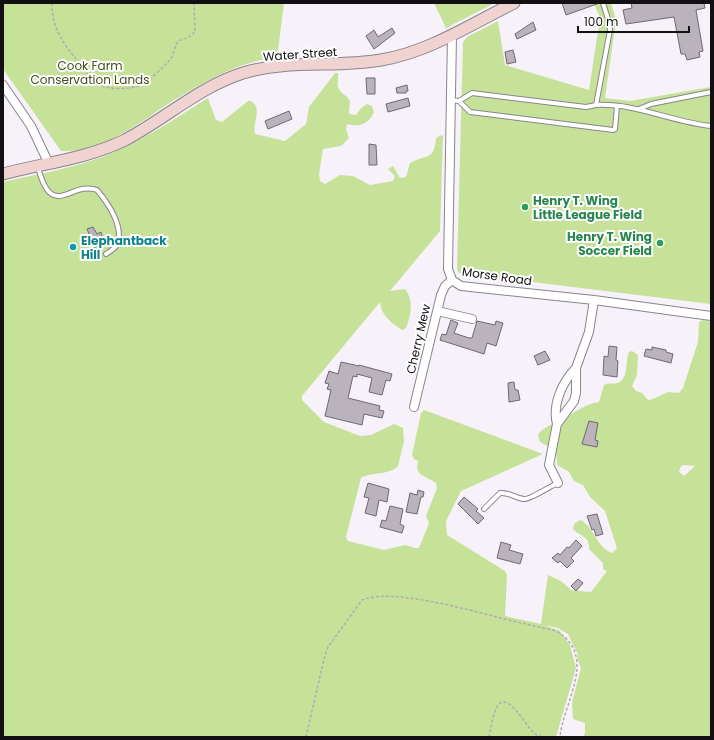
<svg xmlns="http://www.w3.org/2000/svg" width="714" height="740" viewBox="0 0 714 740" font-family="Poppins,sans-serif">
<rect width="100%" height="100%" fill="#f7f1fa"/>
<path fill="#c6e299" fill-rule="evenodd" d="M 3,3 L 284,3 L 277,58 C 241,60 206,81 176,99 C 141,121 104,153 61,151 L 3,69 Z
M 434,3 L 495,3 L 446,28 Z
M 594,3 L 611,3 L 616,20 L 605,98 L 630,101 L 711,87 L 711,304 L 459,273 L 457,269 L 463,42 L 467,37 L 498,21 L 505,65 L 589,90 L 600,18 Z
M 335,73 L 338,73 C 339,78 336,85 339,89 C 341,95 348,95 350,101 L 349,114 L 356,115 L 361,108 L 367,104 L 372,106 L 374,112 C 369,123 361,128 347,124 L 346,129 L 349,138 L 341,146 L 323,149 L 319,174 L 320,181 L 325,184 L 340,175 L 353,176 L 370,185 L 393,181 L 395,176 L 388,169 L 393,166 L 400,178 L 406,177 L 410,163 C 427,154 434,161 436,138 L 441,135 L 443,136 L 440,231 L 390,291 L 405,289 C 414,300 411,316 406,328 L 402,330 C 391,323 381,315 380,302 L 302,396 L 302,400 L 324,422 L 360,436 L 371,435 L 394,424 L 403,428 L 404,441 L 398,466 C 391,475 370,472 361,478 L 346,537 L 348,541 L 384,550 L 405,545 L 415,548 L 419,548 L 429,523 L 426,516 L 437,488 L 436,483 L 420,474 L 417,469 L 418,461 L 414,459 L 412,455 L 421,413 L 424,410 L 543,454 L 461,491 L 446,521 L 447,535 L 505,571 L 507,575 L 505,616 L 541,624 L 548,575 L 561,581 L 571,590 L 591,592 L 607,571 L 603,569 L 603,563 L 589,549 C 590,535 580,537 573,529 L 574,524 L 580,520 C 594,526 596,547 612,553 L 617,548 L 605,511 L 590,497 L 583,485 L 574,481 L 569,472 L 557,465 L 556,451 L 540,442 L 538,434 C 547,425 552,425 562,420 C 574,413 584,404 599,402 L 604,385 C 609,382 615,385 620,382 C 629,375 625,361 629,352 L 632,351 L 638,355 L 637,375 L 632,386 L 636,391 L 642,393 L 648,400 L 653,399 L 668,392 L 679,393 L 683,388 L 698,342 L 699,322 L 703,320 L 711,322 L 711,737 L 583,737 L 585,733 L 585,723 L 573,719 L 572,702 L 581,668 L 577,658 L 578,655 L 568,634 L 558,628 L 544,625 L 560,631 L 570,645 L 576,668 L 556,737 L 3,737 L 3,182 C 42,173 82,167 118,150 C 150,136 179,116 208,98 L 216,120 L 222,122 L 248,101 L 251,101 C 263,109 252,122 255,134 L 285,141 L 306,124 L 309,107 ZM 684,465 L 695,466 L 684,476 L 679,472 L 681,466 Z"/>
<path fill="#bbb3bb" stroke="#706870" d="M 562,3 L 597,3 L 597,4 L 566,15 Z
M 631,3 L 704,3 L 705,8 L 696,10 L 703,51 L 699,52 L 700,57 L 687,60 L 685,54 L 681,54 L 674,17 L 626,24 L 623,10 L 632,8 Z
M 533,22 L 536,30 L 517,39 L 515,34 Z
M 392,28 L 395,33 L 374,49 L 366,36 L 374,30 L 378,37 Z
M 513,50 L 516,62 L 507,64 L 505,52 Z
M 366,78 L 375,78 L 375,94 L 367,94 Z
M 407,85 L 408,91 L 406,91 L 406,93 L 397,93 L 396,88 Z
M 408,98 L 410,106 L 388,112 L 386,104 Z
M 289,111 L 292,119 L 268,129 L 265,121 Z
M 369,144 L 376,145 L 377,165 L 369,165 Z
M 93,227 L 97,234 L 101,232 L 104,246 L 96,250 L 87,229 Z
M 451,320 L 458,323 L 454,333 L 469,338 L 472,338 L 477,321 L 495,325 L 496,321 L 503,323 L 496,346 L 487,343 L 484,354 L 440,340 L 442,334 L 446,335 Z
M 609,346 L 617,347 L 616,360 L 618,361 L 617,377 L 603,375 L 604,356 L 608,357 Z
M 652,347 L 666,350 L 666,352 L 673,354 L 671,363 L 644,356 L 646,349 L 652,350 Z
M 545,351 L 550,360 L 538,365 L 534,356 Z
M 341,362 L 359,366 L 359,365 L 392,374 L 390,381 L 386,380 L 382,395 L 369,392 L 372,378 L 357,374 L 357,377 L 353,376 L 348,398 L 380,406 L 379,410 L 384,411 L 382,418 L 364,414 L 362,425 L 325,416 L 331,390 L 327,389 L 329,384 L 325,383 L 329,371 L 338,374 Z
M 514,382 L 515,390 L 518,390 L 520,400 L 509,402 L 508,383 Z
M 589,421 L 598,423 L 595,440 L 598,441 L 597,447 L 582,444 Z
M 368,483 L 389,489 L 387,502 L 379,500 L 376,516 L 365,513 L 369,498 L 364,497 Z
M 418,490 L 424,492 L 423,497 L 421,497 L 417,514 L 406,512 L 410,493 L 417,495 Z
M 464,497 L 478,509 L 476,511 L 484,518 L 478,524 L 458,504 Z
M 390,506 L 403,509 L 400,524 L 404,526 L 402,533 L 380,527 L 382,520 L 386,521 Z
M 597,514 L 603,534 L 596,536 L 594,529 L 592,530 L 587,516 Z
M 576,540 L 582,546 L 571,558 L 574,561 L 567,568 L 560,561 L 558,563 L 552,558 L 558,553 L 560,555 L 567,547 L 569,548 Z
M 501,542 L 511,545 L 509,550 L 523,554 L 520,564 L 497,558 Z
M 578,579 L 583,583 L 576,591 L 571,586 Z"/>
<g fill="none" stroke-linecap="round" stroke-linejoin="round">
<g stroke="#8a848d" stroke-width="6">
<path id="service" d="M 603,3 L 609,22 L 610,30 L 596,105 C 636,103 672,122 711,126
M 450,100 L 459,101 L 470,112 L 613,130 L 615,129 L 617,106
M 459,101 L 472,93 L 586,107 L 596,105
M 639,109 L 651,104 L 711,92
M 38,167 C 52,222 71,180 97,190 C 108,203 126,229 116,246 C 114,249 109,252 106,254
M 484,509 L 500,493 C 509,492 515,498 524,499 C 530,500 550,486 558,483"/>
</g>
<g stroke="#8a848d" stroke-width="10">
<path id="minor" d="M 452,35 L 448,269 L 452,280 L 461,286 L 594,300 L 711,316
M 3,85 L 31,126 L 49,164
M 437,311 L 472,319
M 414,407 L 441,295 L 445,286 L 452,280
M 557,424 C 552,405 562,382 576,368
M 558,483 L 549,465 L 557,424 L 574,401 L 576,393 L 576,368 L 589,332 L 594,300"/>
</g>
<g stroke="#8a848d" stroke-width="13">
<path id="secondary" d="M 3,174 C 44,163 86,159 125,140 C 165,119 199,87 243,73 C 288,59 336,68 381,60 C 429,52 471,24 514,3"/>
</g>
<path stroke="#b0abb2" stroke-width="1.5" stroke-dasharray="3 2" stroke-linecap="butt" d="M 52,3 C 51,28 65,46 81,65 C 86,72 91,80 100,85 C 109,90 129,89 139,86 C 145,84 168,64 171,58 C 174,53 175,46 178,41 L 189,37 L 195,32 L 194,3
M 306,737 L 325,655 L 328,647 L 362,600 C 393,587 475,612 509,620 C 525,624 540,627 556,631 C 599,655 563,703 560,737
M 489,737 C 491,728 492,718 496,709 C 505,686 526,726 533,732 C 535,735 540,736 544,737"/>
<use href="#service" stroke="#fff" stroke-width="4"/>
<use href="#minor" stroke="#fff" stroke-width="8"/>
<use href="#secondary" stroke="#f0d2d1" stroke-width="11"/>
</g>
<g fill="#2e9e5b" stroke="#fff" stroke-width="1.5">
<circle cx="525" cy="207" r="4"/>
<circle cx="660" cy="243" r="4"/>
</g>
<circle fill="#0f9aa8" stroke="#fff" stroke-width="1.5" cx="73" cy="247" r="4"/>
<g text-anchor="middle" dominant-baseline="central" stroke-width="4" stroke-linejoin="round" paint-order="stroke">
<g font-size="12" fill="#121013" stroke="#fff">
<text transform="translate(300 54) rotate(-4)">Water Street</text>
<text transform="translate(497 276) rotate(8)">Morse Road</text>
<text transform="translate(418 339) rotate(-77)">Cherry Mew</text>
</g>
<g font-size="12" fill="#3f501b" stroke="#fff">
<text x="90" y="65">Cook Farm<tspan x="90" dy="14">Conservation Lands</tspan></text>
</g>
<g font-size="12" font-weight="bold" fill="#27864d" stroke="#fff" text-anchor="start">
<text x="533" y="200">Henry T. Wing<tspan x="533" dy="14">Little League Field</tspan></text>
<text x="652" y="236" text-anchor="end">Henry T. Wing<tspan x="652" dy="14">Soccer Field</tspan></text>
</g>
<g font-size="12" font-weight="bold" fill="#0d838f" stroke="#fff" text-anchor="start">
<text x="81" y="240">Elephantback<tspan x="81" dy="14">Hill</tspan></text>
</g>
</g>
<rect width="714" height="740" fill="none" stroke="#121013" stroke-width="8"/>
<path d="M578 26v6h111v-6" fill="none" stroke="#121013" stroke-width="2"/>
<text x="584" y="26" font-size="12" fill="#121013" stroke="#ffffff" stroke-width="3" paint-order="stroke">100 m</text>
</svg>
